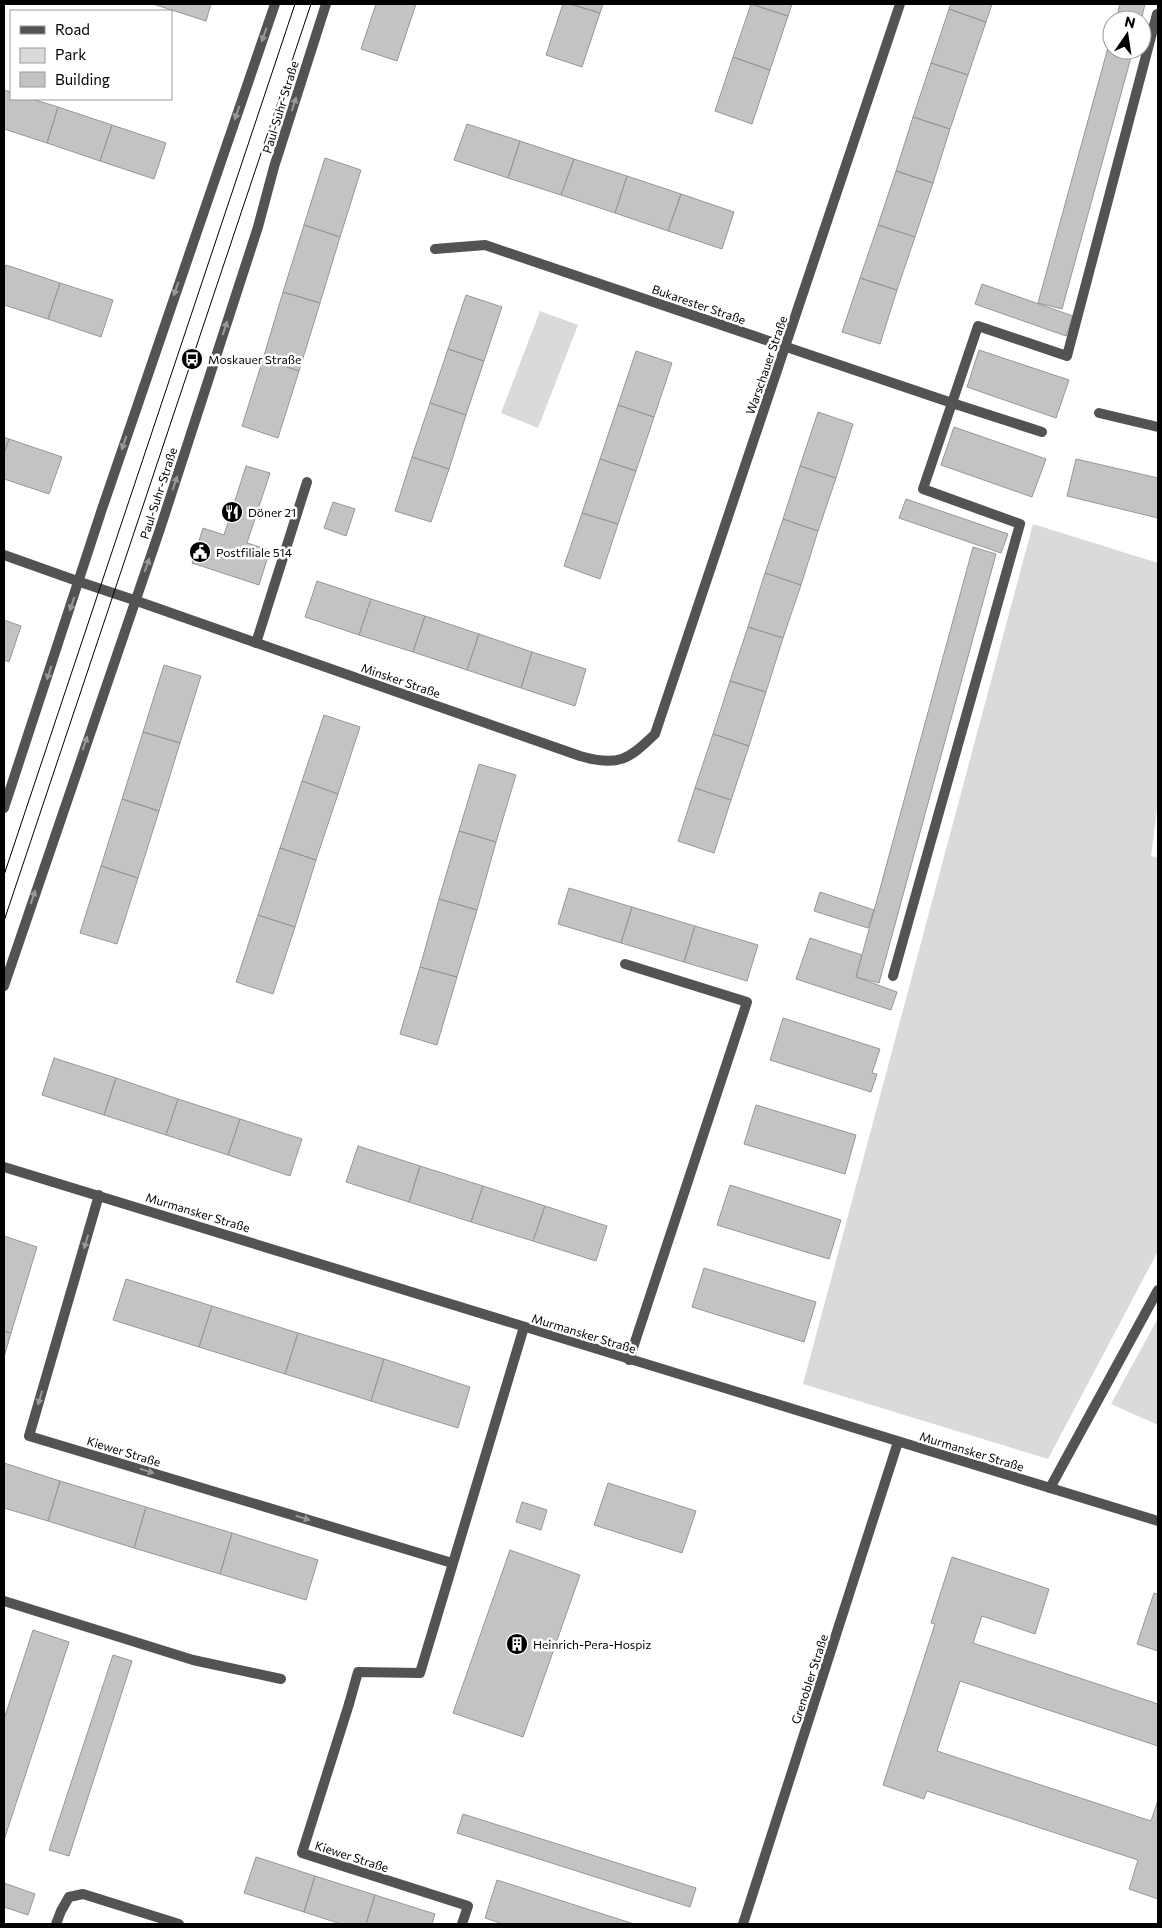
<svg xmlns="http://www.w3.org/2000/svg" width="1162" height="1928" viewBox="0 0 1162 1928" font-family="Commissioner,sans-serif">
<rect width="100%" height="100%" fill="#fff"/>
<path fill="#dadada" d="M 540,311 L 578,325 L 538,428 L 501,413 Z
M 1033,524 L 1158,563 L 1158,801 L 1151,856 L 1158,858 L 1158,1251 L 1048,1459 L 803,1384 Z
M 1158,1318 L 1158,1425 L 1111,1404 Z"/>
<path fill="#c3c3c3" stroke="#979797" d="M 153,4 L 211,4 L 206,21 Z
M 376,4 L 416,4 L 397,61 L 361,49 Z
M 563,4 L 570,4 L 600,13 L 582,67 L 546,55 Z
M 570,4 L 603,4 L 600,13 Z
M 751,4 L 788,16 L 770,70 L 733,57 Z
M 751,4 L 792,4 L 788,16 Z
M 951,4 L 992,4 L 986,22 L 949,9 Z
M 1120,4 L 1145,4 L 1141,20 L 1116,20 Z
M 949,9 L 986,22 L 968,75 L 931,63 Z
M 1112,33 L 1112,50 L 1133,50 L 1062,309 L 1038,303 Z
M 733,57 L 770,70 L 752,124 L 715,111 Z
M 931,63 L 968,75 L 950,129 L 913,117 Z
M 4,90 L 11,92 L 11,99 L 32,99 L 58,107 L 47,143 L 4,129 Z
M 58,107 L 112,125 L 100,161 L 47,143 Z
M 913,117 L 950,129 L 933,183 L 896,171 Z
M 467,124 L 520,141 L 508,178 L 454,160 Z
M 112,125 L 166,143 L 154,179 L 100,161 Z
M 520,141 L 574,159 L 561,195 L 508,178 Z
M 325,158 L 361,170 L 340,237 L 304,225 Z
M 574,159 L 627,176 L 615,213 L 561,195 Z
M 896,171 L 933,183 L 915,237 L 878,225 Z
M 627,176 L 681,194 L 668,231 L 615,213 Z
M 681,194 L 734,212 L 722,249 L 668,231 Z
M 304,225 L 340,237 L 320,303 L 283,292 Z
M 878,225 L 915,237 L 897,290 L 860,278 Z
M 6,265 L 60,283 L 48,319 L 4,305 L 4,272 Z
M 860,278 L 897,290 L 880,344 L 842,332 Z
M 60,283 L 113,300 L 101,337 L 48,319 Z
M 982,284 L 1073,316 L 1066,336 L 975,304 Z
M 283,292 L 320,303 L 299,371 L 263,359 Z
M 466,295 L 502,307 L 484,361 L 448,349 Z
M 448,349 L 484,361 L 466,415 L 430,403 Z
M 979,350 L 1069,380 L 1056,418 L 967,387 Z
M 636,351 L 672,363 L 654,417 L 618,405 Z
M 263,359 L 299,371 L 278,438 L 242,426 Z
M 430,403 L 466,415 L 449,469 L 412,457 Z
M 618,405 L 654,417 L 636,471 L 600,459 Z
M 818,412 L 853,424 L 836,478 L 800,466 Z
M 954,427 L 1046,459 L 1032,497 L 941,465 Z
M 4,437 L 9,439 L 4,453 Z
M 9,439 L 62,457 L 49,494 L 4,479 L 4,453 Z
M 412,457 L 449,469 L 431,522 L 395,511 Z
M 600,459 L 636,471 L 618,524 L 582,513 Z
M 1076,459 L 1158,478 L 1158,518 L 1067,496 Z
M 246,466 L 270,473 L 247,543 L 270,550 L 259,585 L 192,563 L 203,528 L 224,535 Z
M 800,466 L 836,478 L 818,531 L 783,519 Z
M 906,499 L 1008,534 L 1001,553 L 899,518 Z
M 333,502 L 355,509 L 346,536 L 324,528 Z
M 582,513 L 618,524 L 600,579 L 564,566 Z
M 783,519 L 818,531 L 801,585 L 765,573 Z
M 973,547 L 996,554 L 879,983 L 856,977 Z
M 765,573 L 801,585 L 783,638 L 748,627 Z
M 317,581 L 371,599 L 359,635 L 305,617 Z
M 371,599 L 425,616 L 413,652 L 359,635 Z
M 425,616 L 479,634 L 467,670 L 413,652 Z
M 4,620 L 21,626 L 9,662 L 4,660 Z
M 748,627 L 783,638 L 766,692 L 730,681 Z
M 479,634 L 532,652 L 521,688 L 467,670 Z
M 532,652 L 586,669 L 575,706 L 521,688 Z
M 164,665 L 201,676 L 180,743 L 143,732 Z
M 730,681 L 766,692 L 749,746 L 713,734 Z
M 324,715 L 360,727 L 338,794 L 302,781 Z
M 143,732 L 180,743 L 159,811 L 122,799 Z
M 713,734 L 749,746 L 731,800 L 695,788 Z
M 479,764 L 516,775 L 496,842 L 459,831 Z
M 302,781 L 338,794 L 316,860 L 280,848 Z
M 695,788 L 731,800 L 714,853 L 678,841 Z
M 122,799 L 159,811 L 138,878 L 101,866 Z
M 459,831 L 496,842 L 477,910 L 439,899 Z
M 280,848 L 316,860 L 295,927 L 258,915 Z
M 101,866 L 138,878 L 117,944 L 80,933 Z
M 569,888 L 632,907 L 621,943 L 558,924 Z
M 820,892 L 874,910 L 868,928 L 814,911 Z
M 439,899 L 477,910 L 457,977 L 420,967 Z
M 632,907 L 695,926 L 684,962 L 621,943 Z
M 258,915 L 295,927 L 273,994 L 236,982 Z
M 695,926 L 758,945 L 747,981 L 684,962 Z
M 810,938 L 862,955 L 856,977 L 897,992 L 891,1010 L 796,979 Z
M 420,967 L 457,977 L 437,1045 L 400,1034 Z
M 783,1018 L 880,1049 L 872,1073 L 877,1074 L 871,1092 L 770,1060 Z
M 54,1058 L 116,1078 L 104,1115 L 42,1095 Z
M 116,1078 L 178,1099 L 166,1135 L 104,1115 Z
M 178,1099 L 240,1119 L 228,1155 L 166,1135 Z
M 756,1105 L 856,1135 L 845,1174 L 744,1144 Z
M 240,1119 L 302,1139 L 290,1176 L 228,1155 Z
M 358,1146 L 420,1166 L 409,1202 L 346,1182 Z
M 420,1166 L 483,1186 L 471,1222 L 409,1202 Z
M 730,1185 L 841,1220 L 829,1259 L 717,1225 Z
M 483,1186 L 545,1206 L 533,1241 L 471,1222 Z
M 545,1206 L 607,1226 L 596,1261 L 533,1241 Z
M 4,1236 L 37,1247 L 11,1333 L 4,1331 Z
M 704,1268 L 816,1302 L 804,1342 L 692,1307 Z
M 126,1279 L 212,1306 L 199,1347 L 113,1320 Z
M 212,1306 L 298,1333 L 285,1374 L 199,1347 Z
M 4,1331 L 11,1333 L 4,1357 Z
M 298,1333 L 384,1359 L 371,1401 L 285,1374 Z
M 384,1359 L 470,1387 L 458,1428 L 371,1401 Z
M 4,1463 L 60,1481 L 48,1521 L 4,1508 Z
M 60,1481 L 146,1507 L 134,1548 L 48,1521 Z
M 608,1483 L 696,1511 L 682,1553 L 594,1525 Z
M 522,1502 L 547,1510 L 541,1530 L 516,1522 Z
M 146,1507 L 232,1533 L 220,1574 L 134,1548 Z
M 232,1533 L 318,1560 L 306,1600 L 220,1574 Z
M 510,1550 L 580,1575 L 523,1737 L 453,1713 Z
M 952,1557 L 1049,1589 L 1035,1634 L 982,1616 L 973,1643 L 1158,1704 L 1158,1746 L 960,1681 L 937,1751 L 1151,1821 L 1158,1800 L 1158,1899 L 1129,1889 L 1138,1860 L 927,1791 L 924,1799 L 883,1785 L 935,1624 L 931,1623 Z
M 1154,1593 L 1158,1594 L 1158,1651 L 1137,1644 Z
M 33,1630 L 69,1642 L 4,1840 L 4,1719 Z
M 113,1655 L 132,1661 L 69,1856 L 49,1850 Z
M 463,1814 L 696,1888 L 690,1907 L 457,1833 Z
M 256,1857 L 315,1876 L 304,1912 L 244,1893 Z
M 315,1876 L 375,1895 L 366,1924 L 341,1924 L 304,1912 Z
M 497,1880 L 634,1924 L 503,1924 L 485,1918 Z
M 4,1883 L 35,1894 L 28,1915 L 4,1907 Z
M 375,1895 L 435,1914 L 432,1924 L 366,1924 Z"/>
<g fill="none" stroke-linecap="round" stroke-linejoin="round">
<path stroke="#535353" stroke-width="10" d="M 952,403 L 1042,432
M 1099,413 L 1158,427
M 80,582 L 134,600
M 256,643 L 307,482
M 625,964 L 747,1002 L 629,1360
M 893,976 L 1020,524 L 923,489 L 978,326 L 1067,356 L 1157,14
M 1050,1488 L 1158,1290
M 4,1601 L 193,1660 L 281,1679
M 349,1704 L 302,1853 L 468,1906 L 462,1924"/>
<path stroke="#535353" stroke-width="10" d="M 435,249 L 485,245 L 952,403
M 4,555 L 80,582
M 134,600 L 580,756 C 618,767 628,760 655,734 L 900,4
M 4,1167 L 1158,1521
M 99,1195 L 29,1436 L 452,1563
M 349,1704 L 358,1672 L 420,1673 L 524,1327
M 56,1924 L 61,1911 L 69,1897 L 83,1894 L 179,1924
M 743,1924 L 898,1442"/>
<path stroke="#535353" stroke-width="10" d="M 4,808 L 102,509 L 275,4
M 4,986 L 160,529 L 258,227 L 274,167 L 326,4"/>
<path stroke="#000" stroke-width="1" d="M 4,875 L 295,4
M 4,921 L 311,4"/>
</g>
<defs><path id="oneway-solid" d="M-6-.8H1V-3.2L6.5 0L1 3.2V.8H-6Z" transform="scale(1.25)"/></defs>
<g fill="#989898">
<use href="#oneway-solid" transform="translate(264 35) rotate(110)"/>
<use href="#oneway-solid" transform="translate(294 104) rotate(-73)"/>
<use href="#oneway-solid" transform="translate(237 113) rotate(109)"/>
<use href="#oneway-solid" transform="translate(176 289) rotate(109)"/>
<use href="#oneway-solid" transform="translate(225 328) rotate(-72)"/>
<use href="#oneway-solid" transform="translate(124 443) rotate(109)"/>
<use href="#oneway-solid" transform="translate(175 483) rotate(-72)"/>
<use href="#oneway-solid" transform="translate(147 565) rotate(-70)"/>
<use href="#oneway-solid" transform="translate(72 604) rotate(109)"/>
<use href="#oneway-solid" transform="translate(49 673) rotate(108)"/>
<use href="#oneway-solid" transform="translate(85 743) rotate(-71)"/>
<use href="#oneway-solid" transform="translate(33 897) rotate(-71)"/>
<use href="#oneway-solid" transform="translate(86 1242) rotate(106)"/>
<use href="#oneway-solid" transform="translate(40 1398) rotate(106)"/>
<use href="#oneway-solid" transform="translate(147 1471) rotate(17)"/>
<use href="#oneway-solid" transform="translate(303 1518) rotate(17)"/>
</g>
<defs>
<g id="bus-disc" transform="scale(1.125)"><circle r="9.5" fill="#000" stroke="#fff"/><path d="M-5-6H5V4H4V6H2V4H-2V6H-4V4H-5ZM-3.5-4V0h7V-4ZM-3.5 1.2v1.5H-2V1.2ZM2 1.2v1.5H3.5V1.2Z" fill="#fff"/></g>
<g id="restaurant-disc" transform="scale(1.125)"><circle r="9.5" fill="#000" stroke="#fff"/><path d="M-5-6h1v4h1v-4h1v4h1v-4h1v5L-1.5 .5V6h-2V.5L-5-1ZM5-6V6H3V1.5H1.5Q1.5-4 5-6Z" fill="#fff"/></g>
<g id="civic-disc" transform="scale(1.125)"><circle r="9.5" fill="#000" stroke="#fff"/><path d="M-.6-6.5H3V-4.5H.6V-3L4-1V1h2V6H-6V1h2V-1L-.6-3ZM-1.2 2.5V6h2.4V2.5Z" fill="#fff"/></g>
<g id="building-disc" transform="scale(1.125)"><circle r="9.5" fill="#000" stroke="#fff"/><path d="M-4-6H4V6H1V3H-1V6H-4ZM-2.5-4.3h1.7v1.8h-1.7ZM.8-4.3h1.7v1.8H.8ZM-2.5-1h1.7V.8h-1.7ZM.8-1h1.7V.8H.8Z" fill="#fff"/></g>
</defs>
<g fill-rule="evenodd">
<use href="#bus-disc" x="192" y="359"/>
<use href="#restaurant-disc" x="232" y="512"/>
<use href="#civic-disc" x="200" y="552"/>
<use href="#building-disc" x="517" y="1644"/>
</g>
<g text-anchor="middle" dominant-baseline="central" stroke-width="5" stroke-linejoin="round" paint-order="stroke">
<g font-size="12" fill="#000" stroke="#fff">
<text transform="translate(280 107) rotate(-73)">Paul-Suhr-Straße</text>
<text transform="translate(699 304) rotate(19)">Bukarester Straße</text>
<text transform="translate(766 365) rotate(-71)">Warschauer Straße</text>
<text transform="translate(158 493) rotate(-72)">Paul-Suhr-Straße</text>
<text transform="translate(401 680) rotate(19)">Minsker Straße</text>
<text transform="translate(198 1212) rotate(17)">Murmansker Straße</text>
<text transform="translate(584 1333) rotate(17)">Murmansker Straße</text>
<text transform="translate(124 1451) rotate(17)">Kiewer Straße</text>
<text transform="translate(972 1451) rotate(17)">Murmansker Straße</text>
<text transform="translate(809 1679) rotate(-72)">Grenobler Straße</text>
<text transform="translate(352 1856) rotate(18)">Kiewer Straße</text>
</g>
<g font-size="12" fill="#000" stroke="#fff" text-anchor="start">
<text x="208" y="359">Moskauer Straße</text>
<text x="248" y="512">Döner 21</text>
<text x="216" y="552">Postfiliale 514</text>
<text x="533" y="1644">Heinrich-Pera-Hospiz</text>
</g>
</g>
<rect width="1162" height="1928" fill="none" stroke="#000000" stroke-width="10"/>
<rect x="10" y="10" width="162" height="90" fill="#ffffff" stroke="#999999"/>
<rect x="20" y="26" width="25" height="8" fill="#535353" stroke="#999999"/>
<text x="55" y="35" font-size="15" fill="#000000">Road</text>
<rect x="20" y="48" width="25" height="15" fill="#dadada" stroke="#999999"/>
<text x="55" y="60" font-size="15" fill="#000000">Park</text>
<rect x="20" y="72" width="25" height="15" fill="#c3c3c3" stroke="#999999"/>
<text x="55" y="85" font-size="15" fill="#000000">Building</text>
<g transform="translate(1127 35) rotate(13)"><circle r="24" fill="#ffffff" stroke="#999999"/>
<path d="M0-4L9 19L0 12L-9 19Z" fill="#000000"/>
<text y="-8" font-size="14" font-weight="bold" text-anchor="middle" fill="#000000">N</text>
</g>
</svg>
